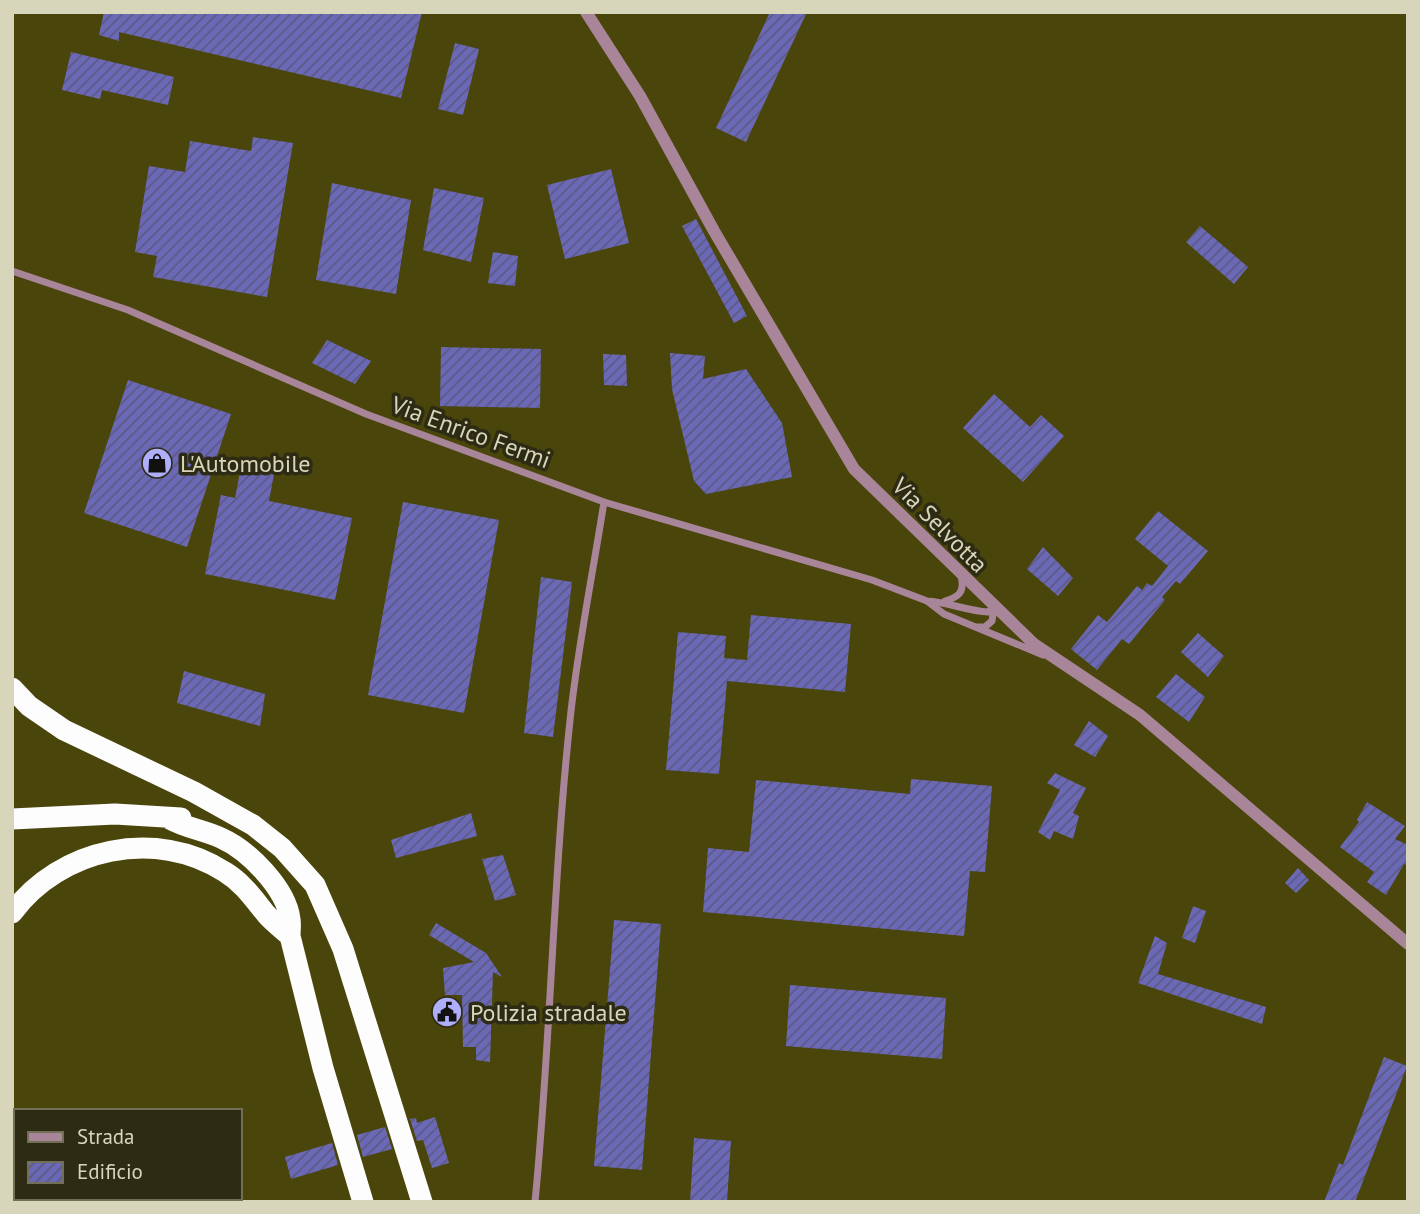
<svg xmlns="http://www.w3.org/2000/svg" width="1420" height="1214" viewBox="0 0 1420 1214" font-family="'PT Sans',sans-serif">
<defs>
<pattern id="building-hatch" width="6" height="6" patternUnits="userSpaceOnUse" patternTransform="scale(1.75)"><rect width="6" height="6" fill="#6b69b6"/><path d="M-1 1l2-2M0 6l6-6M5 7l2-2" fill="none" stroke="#5a5984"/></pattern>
</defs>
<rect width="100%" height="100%" fill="#4a450b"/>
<path fill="url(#building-hatch)" d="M 104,12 L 422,12 L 401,98 L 119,32 L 119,41 L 99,35 Z
M 770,12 L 807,12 L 746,142 L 716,128 Z
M 455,43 L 479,49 L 463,115 L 438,109 Z
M 71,52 L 174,77 L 168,105 L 102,90 L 100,99 L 62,90 Z
M 253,137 L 293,143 L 267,297 L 153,277 L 157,256 L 135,252 L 149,166 L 185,172 L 190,141 L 251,151 Z
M 611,169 L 629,243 L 565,259 L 547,185 Z
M 332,183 L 411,200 L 396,294 L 316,280 Z
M 434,188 L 484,198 L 471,262 L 423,250 Z
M 696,219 L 747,316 L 734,323 L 682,226 Z
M 1200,226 L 1248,267 L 1234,284 L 1186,242 Z
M 493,252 L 518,256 L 515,286 L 488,283 Z
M 327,340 L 371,361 L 355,384 L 312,363 Z
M 441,347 L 541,349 L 540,408 L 440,406 Z
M 670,353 L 705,356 L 703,379 L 746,369 L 782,423 L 792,477 L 706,494 L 694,481 L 672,389 Z
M 603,354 L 626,355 L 627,386 L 604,385 Z
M 128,380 L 231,414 L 187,547 L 84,513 Z
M 994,394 L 1030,427 L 1041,415 L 1064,436 L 1023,482 L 963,428 Z
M 241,467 L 274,474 L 269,501 L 352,518 L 335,600 L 205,574 L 221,495 L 235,498 Z
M 403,502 L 499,520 L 464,713 L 368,695 Z
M 1158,511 L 1208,551 L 1180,584 L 1176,581 L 1162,597 L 1165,600 L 1129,644 L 1122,639 L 1097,670 L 1071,649 L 1098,615 L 1107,622 L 1137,586 L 1142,590 L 1147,583 L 1152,586 L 1168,566 L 1135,539 Z
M 1043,547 L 1073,578 L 1058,596 L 1027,569 Z
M 541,577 L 572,582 L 553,737 L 524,733 Z
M 751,615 L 851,624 L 845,692 L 727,681 L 719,774 L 666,770 L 678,632 L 726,636 L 724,658 L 747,660 Z
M 1198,633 L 1224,656 L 1208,677 L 1181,652 Z
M 184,671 L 265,694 L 260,726 L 177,703 Z
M 1176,674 L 1205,697 L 1189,722 L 1156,697 Z
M 1089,721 L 1108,736 L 1095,757 L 1074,745 Z
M 1055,773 L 1086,788 L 1073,813 L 1079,816 L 1073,839 L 1054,831 L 1050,840 L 1038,832 L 1060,790 L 1047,783 Z
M 911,779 L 992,786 L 985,872 L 970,871 L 964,936 L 703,912 L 708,848 L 749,852 L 756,780 L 910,794 Z
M 1367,802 L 1405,826 L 1395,839 L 1408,845 L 1408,865 L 1404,864 L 1386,895 L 1367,882 L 1374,872 L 1340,847 L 1359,822 L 1357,820 Z
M 471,813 L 477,836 L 396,858 L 391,840 Z
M 503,855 L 516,895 L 495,901 L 482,859 Z
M 1298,868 L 1309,880 L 1296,893 L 1285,883 Z
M 1193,906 L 1206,911 L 1195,943 L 1182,938 Z
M 614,920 L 661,924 L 642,1170 L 594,1166 Z
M 436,923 L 486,953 L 502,977 L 493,972 L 490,1062 L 476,1060 L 476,1047 L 463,1047 L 462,995 L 445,995 L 443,968 L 474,962 L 429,935 Z
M 1155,936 L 1167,943 L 1158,974 L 1266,1007 L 1262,1024 L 1138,983 Z
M 790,985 L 946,998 L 942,1059 L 786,1046 Z
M 1384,1057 L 1407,1066 L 1355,1202 L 1324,1202 L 1339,1163 L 1343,1165 Z
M 435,1117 L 449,1163 L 432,1168 L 423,1140 L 417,1141 L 410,1119 L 416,1118 L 417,1123 Z
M 385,1127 L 392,1149 L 363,1157 L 357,1135 Z
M 694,1138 L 731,1141 L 727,1202 L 690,1202 Z
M 332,1143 L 338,1165 L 291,1179 L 285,1157 Z"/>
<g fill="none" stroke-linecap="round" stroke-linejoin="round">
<path stroke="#a9859a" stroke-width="7" d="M 12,271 L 128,310 L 366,414 L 604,502 L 872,580 L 927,601 L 944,614 L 1043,655
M 927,601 C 948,602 967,611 988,612 L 994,608
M 945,601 C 959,597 965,592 961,576
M 977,627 L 985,627 L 992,621 L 994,608
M 535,1202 C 551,1039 553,874 571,711 C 579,641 593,572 604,502"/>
<path stroke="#a9859a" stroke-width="12" d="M 586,12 L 640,96 L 714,231 L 854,469 L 1034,644 L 1140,715 L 1408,944"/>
<path stroke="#fdfdfd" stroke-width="21" d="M 12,688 L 29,706 L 64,730 L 194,792 L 253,825 L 282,848 L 315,885 L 343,949 L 422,1202
M 12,819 L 115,814 L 181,818
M 170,819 C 186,828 204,830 221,838 C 248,850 286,888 290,919 C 291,924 290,930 290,936 L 323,1068 L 363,1202
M 12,913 C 60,848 156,827 225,872 C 243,883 253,898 266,914 C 273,922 282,929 290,936"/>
</g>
<defs>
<g id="shop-disc" transform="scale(1.575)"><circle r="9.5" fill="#aeaefb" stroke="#2d2b14"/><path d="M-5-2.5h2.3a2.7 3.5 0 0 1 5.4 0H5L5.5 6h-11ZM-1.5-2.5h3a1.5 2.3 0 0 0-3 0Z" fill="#111"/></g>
<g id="civic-disc" transform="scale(1.575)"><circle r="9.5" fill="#aeaefb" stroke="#2d2b14"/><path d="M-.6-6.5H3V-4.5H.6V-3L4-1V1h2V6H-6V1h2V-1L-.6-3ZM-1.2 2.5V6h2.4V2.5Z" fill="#111"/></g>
</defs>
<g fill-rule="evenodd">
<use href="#shop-disc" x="157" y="463"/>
<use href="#civic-disc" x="447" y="1012"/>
</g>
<g text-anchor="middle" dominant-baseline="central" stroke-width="7" stroke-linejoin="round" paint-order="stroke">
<g font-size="24" fill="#d8d6ba" stroke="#2d2b14">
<text transform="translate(471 432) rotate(20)">Via Enrico Fermi</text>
<text transform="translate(940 525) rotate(45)">Via Selvotta</text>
</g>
<g font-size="24" fill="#d8d6ba" stroke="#2d2b14" text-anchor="start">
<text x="180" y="463">L'Automobile</text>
<text x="470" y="1012">Polizia stradale</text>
</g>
</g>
<rect width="1420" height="1214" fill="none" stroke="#d8d6ba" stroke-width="28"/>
<rect x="14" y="1109" width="228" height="91" fill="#2d2b14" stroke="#716f56" stroke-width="2"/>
<rect x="28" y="1132" width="35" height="10" fill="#a9859a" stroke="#716f56" stroke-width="2"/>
<text x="77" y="1144" font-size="21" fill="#d8d6ba">Strada</text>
<rect x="28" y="1162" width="35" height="21" fill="url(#building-hatch)" stroke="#716f56" stroke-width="2"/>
<text x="77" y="1179" font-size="21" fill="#d8d6ba">Edificio</text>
</svg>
